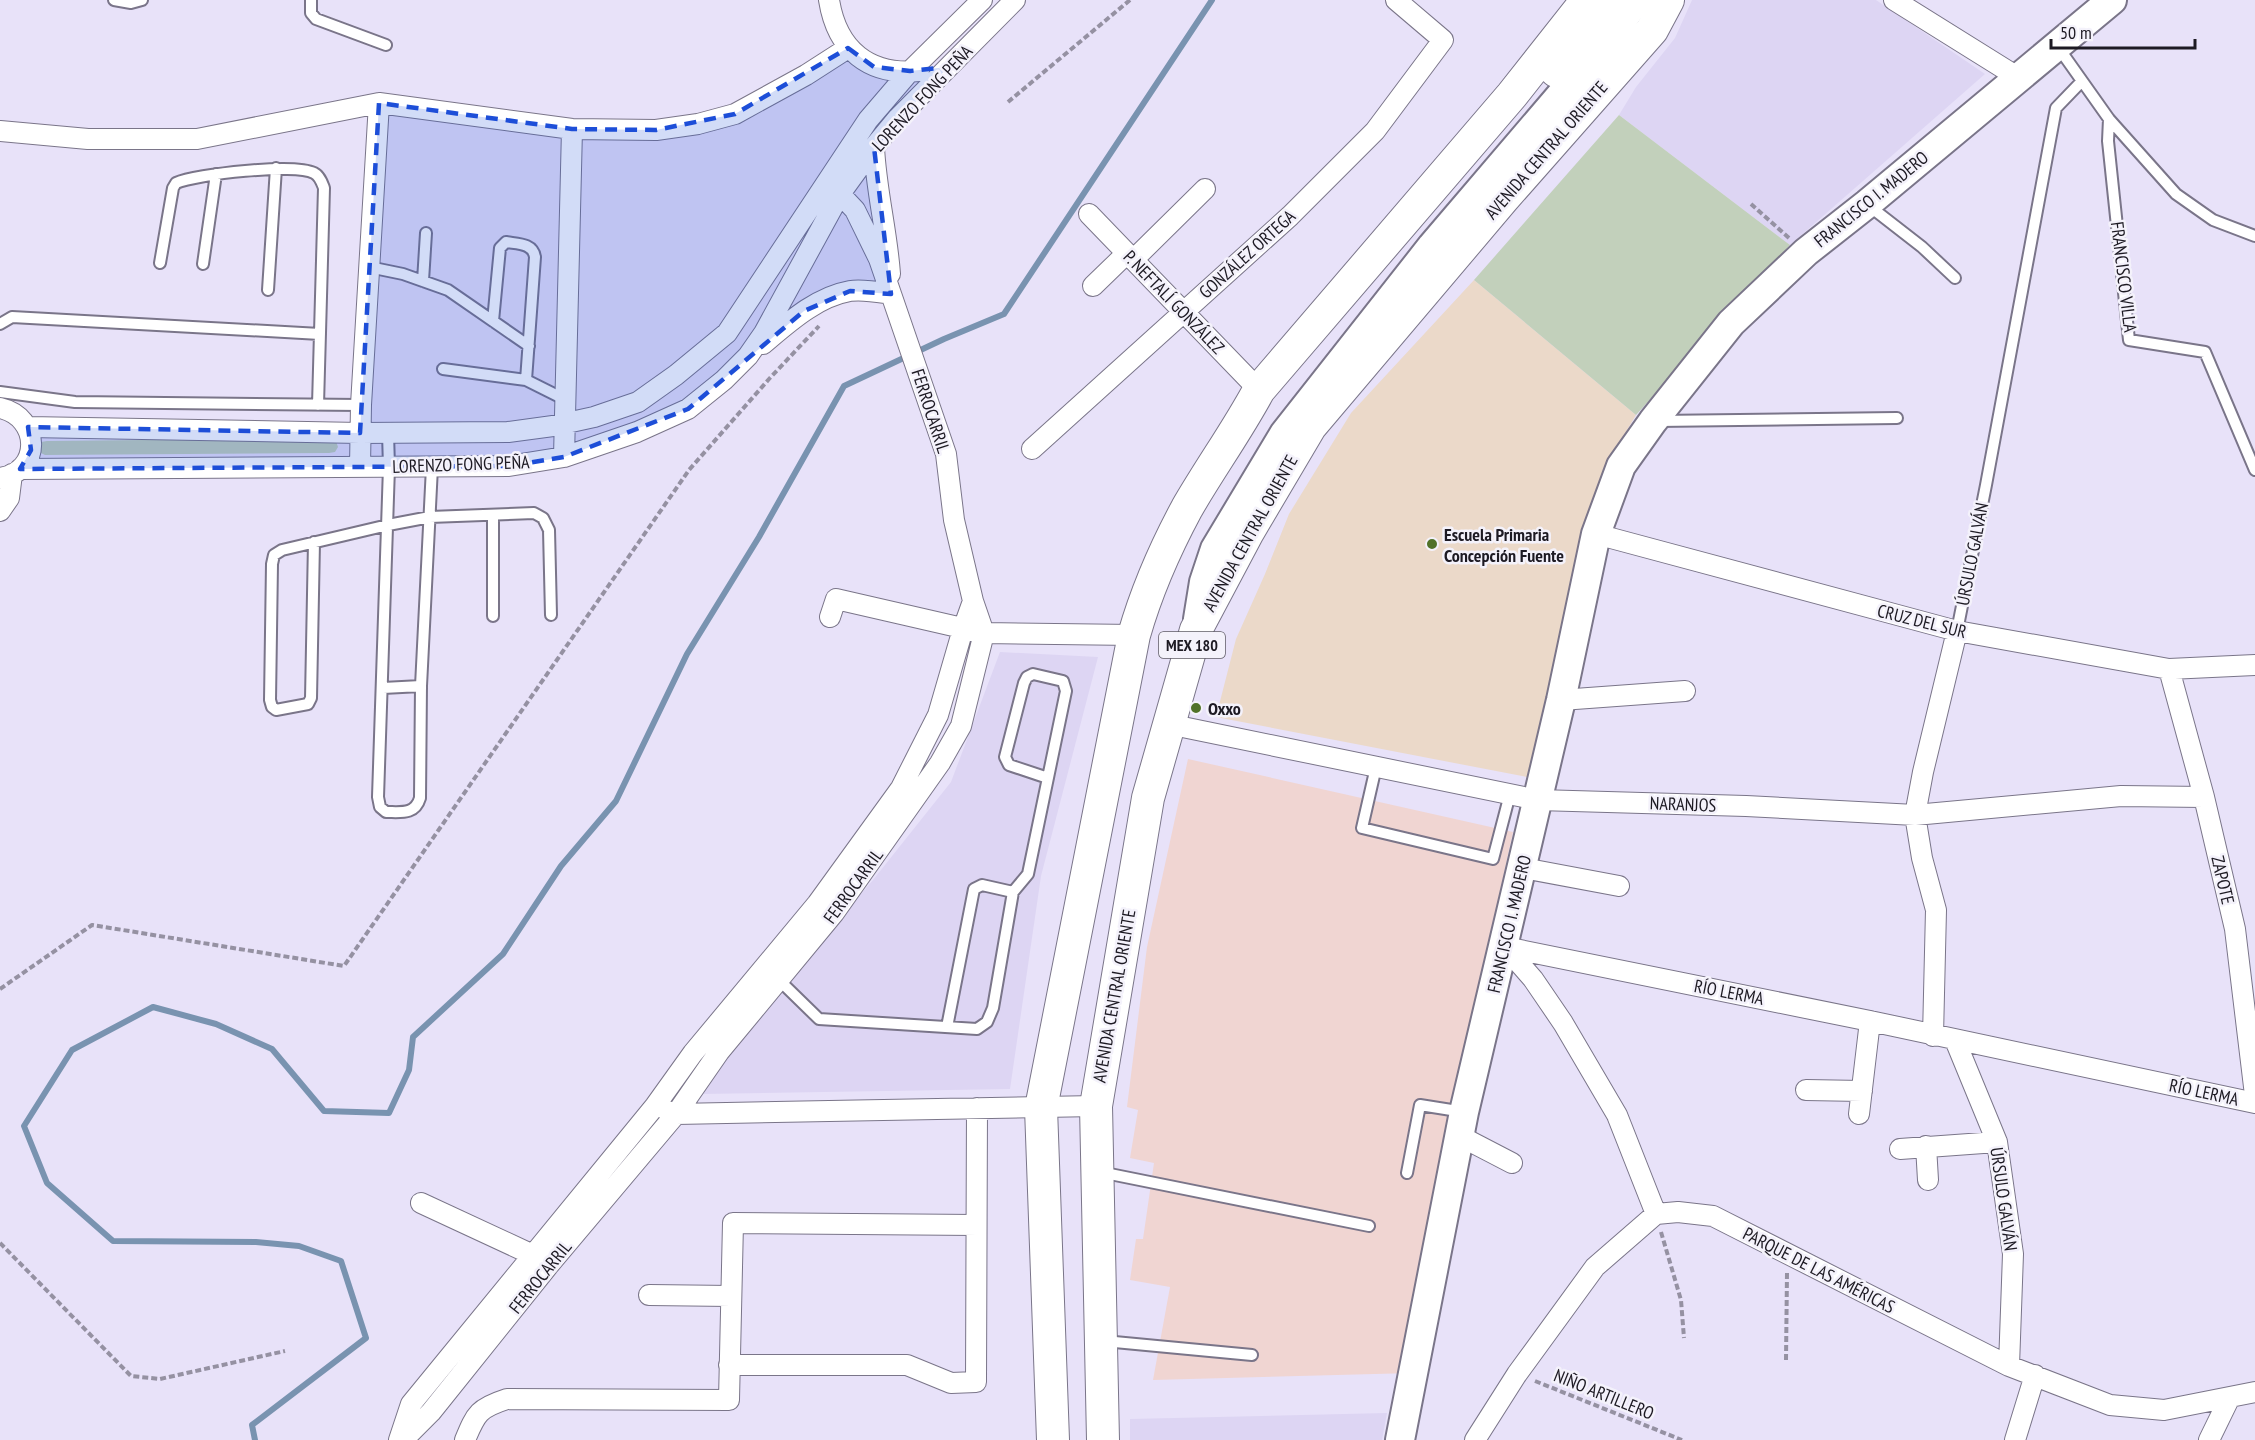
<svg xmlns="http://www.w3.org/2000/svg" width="2255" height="1440" viewBox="0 0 2255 1440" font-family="'PT Sans Narrow',sans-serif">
<rect width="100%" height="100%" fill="#e8e2f9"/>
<path fill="#ddd5f3" d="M 1692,0 L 1876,0 L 1985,74 L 1790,245 L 1619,115 L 1636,87 L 1675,38 Z
M 1000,652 L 1098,657 L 1041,876 L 1010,1089 L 701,1094 L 734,1040 L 873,880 L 951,782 Z
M 1387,1413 L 1382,1440 L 1130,1440 L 1130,1419 Z"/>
<path fill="#ebd9c9" d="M 1474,280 L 1636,415 L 1608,462 L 1527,777 L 1216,717 L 1236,639 L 1265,574 L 1289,514 L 1351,413 Z"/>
<path fill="#f0d5d2" d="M 1188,759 L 1513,832 L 1482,973 L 1413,1373 L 1153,1380 L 1170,1287 L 1130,1280 L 1136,1239 L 1143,1239 L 1154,1163 L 1130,1158 L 1138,1110 L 1127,1107 L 1147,947 Z"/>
<path fill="#c2d0bb" d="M 1619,115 L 1790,245 L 1636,415 L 1474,280 Z
M 331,438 L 336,441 L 338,447 L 335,452 L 329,453 L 45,455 L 39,452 L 38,447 L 41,442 L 47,441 Z"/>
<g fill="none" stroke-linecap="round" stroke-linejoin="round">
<path stroke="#7993b0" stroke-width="6" d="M 255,1440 L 252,1425 L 366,1338 L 341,1261 L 299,1246 L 256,1242 L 113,1241 L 47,1183 L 24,1126 L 72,1050 L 153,1007 L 216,1024 L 272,1049 L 324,1111 L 389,1113 L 409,1070 L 413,1037 L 503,954 L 561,866 L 616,801 L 687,654 L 759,537 L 844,386 L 944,339 L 1004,314 L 1212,0"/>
<g stroke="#7a7589" stroke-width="14">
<path id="lane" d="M 114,0 L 131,3 L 142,0
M 311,0 L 311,13 L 316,19 L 386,45
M 2058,47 L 2109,119 L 2176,194 L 2213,220 L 2255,236
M 2109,119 L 2108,141 L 2129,340 L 2205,352 L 2255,470
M 1868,205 L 1922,247 L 1955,278
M 160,263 L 173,188 L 176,183 C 196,174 295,163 314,173 C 320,176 322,183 324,188 L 318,405
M 203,264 L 216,174
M 369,267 L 403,274 L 448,290 L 529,346
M 423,281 L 426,233
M 268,290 L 276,168
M 493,321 L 500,248 L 506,242 C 518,244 533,243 535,257 L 526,380
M 0,324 L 12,317 L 320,334
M 443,369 L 526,380 L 564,399
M 0,392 L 75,402 L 361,405
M 1657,421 L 1897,418
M 388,433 L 389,467 L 378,797 L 380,807 L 386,812 C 401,812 415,815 420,798 L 421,686 L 432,467
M 493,515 L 493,616
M 314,542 L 311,698 L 308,704 L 276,710 L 272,707 L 270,700 L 272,564 L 274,555 L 282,550 L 388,525 L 430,517 L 534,513 L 543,518 L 549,530 L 551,615
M 1957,631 L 1986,485 L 2056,108 L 2082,81
M 383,688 L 421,686
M 1376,767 L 1362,828 L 1493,859 L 1510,794
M 1013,892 L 1028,874 L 1066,691 L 1063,681 L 1033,674 L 1027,677 L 1024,683 L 1005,757 L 1009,765 L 1048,778
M 779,980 L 819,1019 L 977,1029 L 987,1022 L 993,1008 L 1013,892 L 982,885 L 974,889 L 947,1027
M 1100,1172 L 1369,1226
M 1407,1173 L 1420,1105 L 1464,1112
M 1104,1341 L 1252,1355"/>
</g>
<g stroke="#7a7589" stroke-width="22">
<path id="street" d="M 829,0 C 837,50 869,76 919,71
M 1894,0 L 2019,78
M 0,131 L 88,139 L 197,139 L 379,103 L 572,129 L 656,130 L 698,124 L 735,114 L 806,75 L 848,48
M 874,147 C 876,190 887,231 890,274
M 1089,214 L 1259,390
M 1133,260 L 1205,189
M 1093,286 L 1127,253
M 763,344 C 788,323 816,297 850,291 C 863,289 878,292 891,294
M 0,408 C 41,417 42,472 0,478
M 28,427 L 360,433 L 508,432 L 553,426 L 594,417 L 638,402 L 676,375 L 727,333 L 868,120 L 910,71 L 982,0
M 1032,449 L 1290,216 L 1375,131 L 1443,40 L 1396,0
M 564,457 L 572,129
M 360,467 L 361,405 L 379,103
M 20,469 L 509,466 L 564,457 L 637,432 L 688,409 L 724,380 L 748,356 L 764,333 L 840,194 L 874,147 L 898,118 L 1015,0
M 0,511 L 9,498 L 12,474
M 1596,534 L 1957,631 L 2169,669 L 2255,665
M 830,617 L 836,599 L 984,633 L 1134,635
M 2169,669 L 2204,797 L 2235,929 L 2255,1095
M 1561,700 L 1685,691
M 1168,724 L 1538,800 L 1746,806 L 1915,815 L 2121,796 L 2204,797
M 1523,868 L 1619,886
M 1505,947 L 1870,1021 L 2255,1103
M 1505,947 L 1533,979 L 1563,1023 L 1617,1115 L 1656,1214
M 1933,1036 L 1936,910 L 1922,858 L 1915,815 L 1923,772 L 1957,631
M 1955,1040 L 1997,1142 L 2013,1254 L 2009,1366
M 1806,1090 L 1862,1091
M 667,1111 L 676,1114 L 1096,1106
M 1859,1114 L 1870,1021
M 1460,1136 L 1512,1163
M 1926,1146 L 1928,1180
M 1900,1149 L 1997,1142
M 421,1203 L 533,1255
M 649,1295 L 731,1296
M 729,1365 L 907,1365 L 951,1383 L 976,1382 L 977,1108
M 399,1440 L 411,1404 L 655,1106 L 693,1053 L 817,904 L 901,788 L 938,715 L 963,629 L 973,601
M 403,1440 L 431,1412 L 548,1266 L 676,1114 L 719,1052 L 834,913 L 940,763 L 961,726 L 984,633 L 973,601 L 954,520 L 946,454 L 879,259 L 855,210 L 840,194 L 826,185
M 465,1440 C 476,1413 479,1408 507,1399 L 729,1400 L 733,1223 L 976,1225
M 1475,1440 L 1517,1374 L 1595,1267 L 1656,1214 L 1678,1212 L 1713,1216 L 2009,1366 L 2110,1405 L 2164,1410 L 2255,1392
M 2015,1440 L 2035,1375
M 2209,1440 L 2229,1399"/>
</g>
<g stroke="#7a7589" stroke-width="32">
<path id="secondary" d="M 1198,619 L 1204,582 L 1215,549 L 1284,434 L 1432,246 L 1607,41 L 1637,0
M 1400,1440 L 1464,1112 L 1561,700 L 1596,534 L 1621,466 L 1653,421 L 1731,323 L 1806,252 L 1867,204 L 2112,0"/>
</g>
<g stroke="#7a7589" stroke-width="34">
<path id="primary" d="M 1556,71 L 1602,19 L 1614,0
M 1053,1440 L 1041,1108 L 1134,635 C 1146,593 1166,547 1187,508 C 1210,468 1237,431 1259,390 L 1512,95 L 1587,0
M 1103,1440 L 1096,1106 L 1148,798 L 1196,630 L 1248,532 L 1310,427 L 1503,199 L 1652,30 L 1668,0"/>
</g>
<path stroke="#9591a2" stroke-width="4" stroke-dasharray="6 3" stroke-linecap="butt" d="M 1008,102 L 1130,0
M 1751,204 L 1789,238
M 0,989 L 92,925 L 344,966 L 689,470 L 769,379 L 819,326
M 1661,1232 L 1681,1300 L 1684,1338
M 0,1243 L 131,1376 L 160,1379 L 285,1351
M 1786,1360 L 1787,1273
M 1535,1381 L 1682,1440"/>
<use href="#lane" stroke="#fff" stroke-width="10"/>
<use href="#street" stroke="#fff" stroke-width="20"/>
<use href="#secondary" stroke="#fff" stroke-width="28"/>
<use href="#primary" stroke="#fff" stroke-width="32"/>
</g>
<path fill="#1d4ed8" fill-opacity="0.2" stroke="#1d4ed8" stroke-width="4.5" stroke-dasharray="12 8" stroke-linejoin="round" d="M 848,48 L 874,67 L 910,71 L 948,67 L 874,147 L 891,294 L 850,291 L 804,311 L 688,409 L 564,457 L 509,466 L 20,469 L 31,450 L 28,427 L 360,433 L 379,103 L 572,129 L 656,130 L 735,114 Z"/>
<g fill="#517229" stroke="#f4f2fb" stroke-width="2">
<circle cx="1432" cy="544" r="6"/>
<circle cx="1196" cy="708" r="6"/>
</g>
<g text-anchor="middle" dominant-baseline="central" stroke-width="5" stroke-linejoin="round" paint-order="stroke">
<rect fill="#f4f2fb" stroke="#5e5b64" stroke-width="1.5" x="1159" y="632" width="66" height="26" rx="4.5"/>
<g font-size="16" font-weight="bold" fill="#1d1a23">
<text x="1192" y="645">MEX 180</text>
</g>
<g font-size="18" fill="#1d1a23" stroke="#f4f2fb">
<text transform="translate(922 98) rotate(-47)">LORENZO FONG PEÑA</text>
<text transform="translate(1546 150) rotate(-49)">AVENIDA CENTRAL ORIENTE</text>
<text transform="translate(1871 199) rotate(-39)">FRANCISCO I. MADERO</text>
<text transform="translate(1247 254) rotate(-42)">GONZÁLEZ ORTEGA</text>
<text transform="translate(2124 277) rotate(83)">FRANCISCO VILLA</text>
<text transform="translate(1174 302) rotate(46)">P. NEFTALÍ GONZÁLEZ</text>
<text transform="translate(931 411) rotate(72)">FERROCARRIL</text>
<text transform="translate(461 464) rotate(-2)">LORENZO FONG PEÑA</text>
<text transform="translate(1250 533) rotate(-61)">AVENIDA CENTRAL ORIENTE</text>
<text transform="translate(1972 554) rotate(-79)">ÚRSULO GALVÁN</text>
<text transform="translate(1922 621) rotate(14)">CRUZ DEL SUR</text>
<text transform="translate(1683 804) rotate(2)">NARANJOS</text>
<text transform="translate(2223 880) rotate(77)">ZAPOTE</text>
<text transform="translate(853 886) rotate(-54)">FERROCARRIL</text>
<text transform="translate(1509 924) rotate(-77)">FRANCISCO I. MADERO</text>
<text transform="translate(1729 992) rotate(11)">RÍO LERMA</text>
<text transform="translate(1114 996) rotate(-80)">AVENIDA CENTRAL ORIENTE</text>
<text transform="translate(2204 1092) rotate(12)">RÍO LERMA</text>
<text transform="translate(2004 1199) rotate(82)">ÚRSULO GALVÁN</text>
<text transform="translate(1819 1270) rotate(27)">PARQUE DE LAS AMÉRICAS</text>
<text transform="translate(540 1277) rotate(-51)">FERROCARRIL</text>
<text transform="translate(1604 1394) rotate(22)">NIÑO ARTILLERO</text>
</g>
<g font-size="18" font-weight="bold" fill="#1d1a23" stroke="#f4f2fb" text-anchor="start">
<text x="1444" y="534">Escuela Primaria<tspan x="1444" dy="21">Concepción Fuente</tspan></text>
<text x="1208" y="708">Oxxo</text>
</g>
</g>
<path d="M2051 39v9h144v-9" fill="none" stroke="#1d1a23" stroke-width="3"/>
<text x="2060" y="39" font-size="18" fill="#1d1a23" stroke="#f4f2fb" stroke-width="4.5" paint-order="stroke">50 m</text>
</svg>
